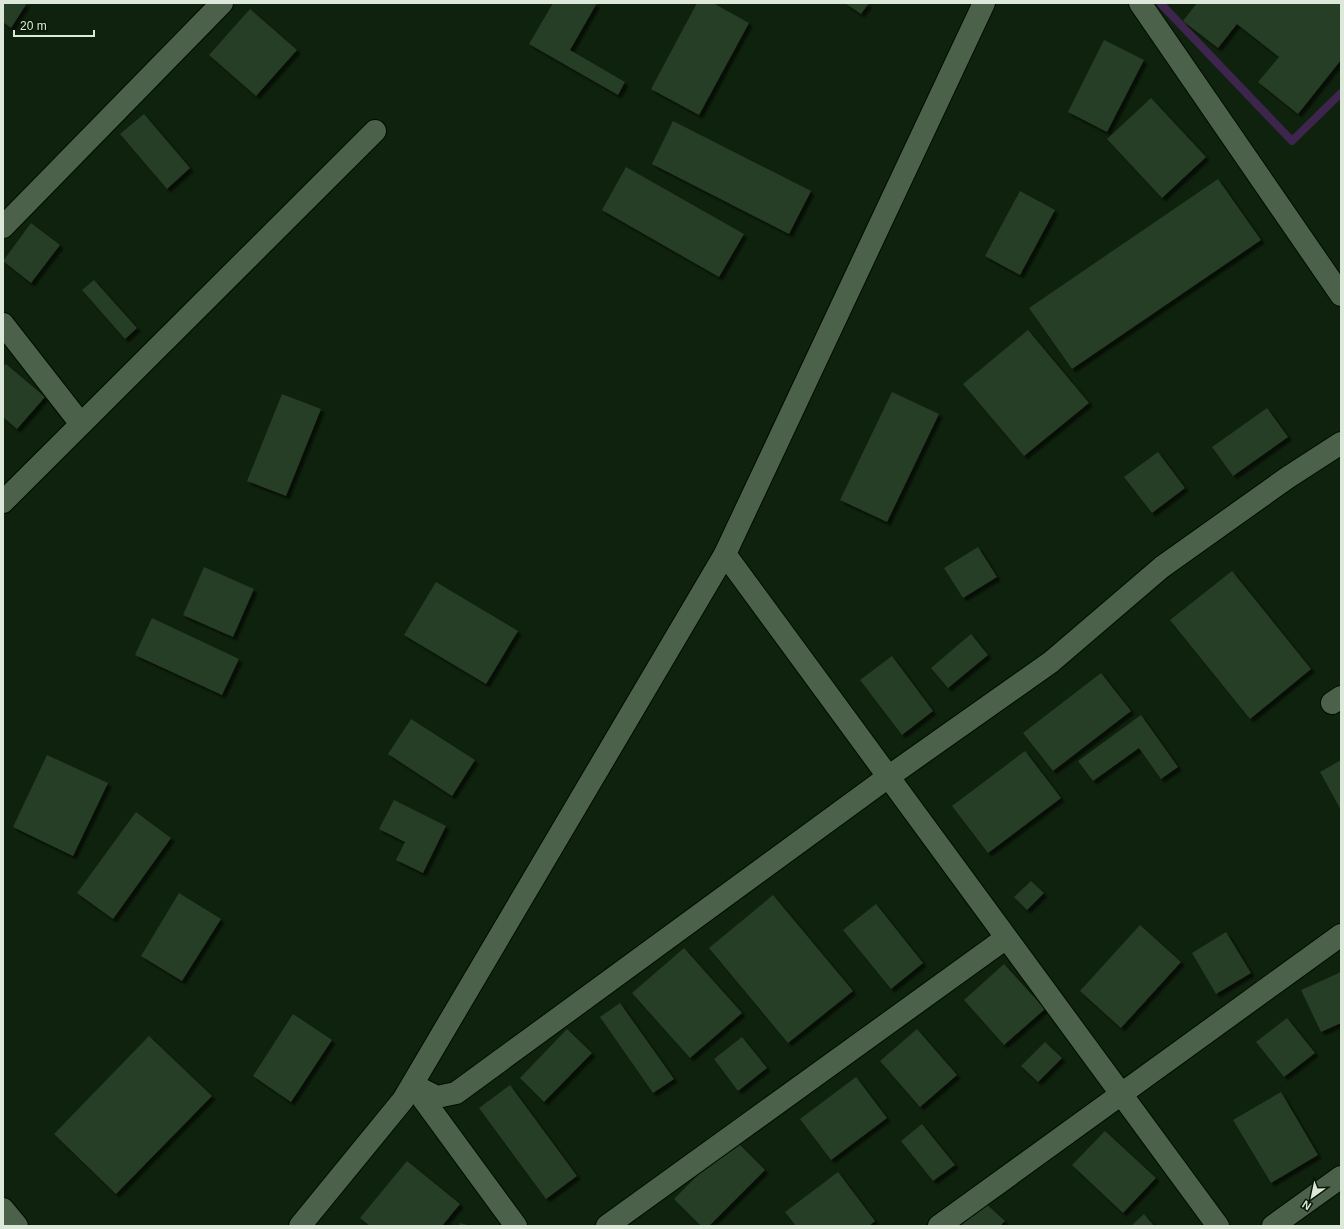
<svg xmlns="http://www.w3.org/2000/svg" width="1344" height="1229" viewBox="0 0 1344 1229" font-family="Arial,sans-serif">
<defs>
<filter id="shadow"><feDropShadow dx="3.5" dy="3.5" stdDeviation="1" flood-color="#0009"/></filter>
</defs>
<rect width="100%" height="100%" fill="#0f220d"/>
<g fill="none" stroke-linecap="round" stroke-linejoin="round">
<path stroke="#3e254e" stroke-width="8" d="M 1160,3 L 1292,141 L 1341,93"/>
</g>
<path fill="#283c25" filter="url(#shadow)" d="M 3,3 L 27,3 L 11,28 L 3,22 Z
M 553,3 L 597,3 L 570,50 L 625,82 L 618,95 L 529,44 Z
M 697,3 L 713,3 L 749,23 L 699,115 L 651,89 Z
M 845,3 L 869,3 L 861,14 Z
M 1197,3 L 1341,3 L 1341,60 L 1298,114 L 1258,82 L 1279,57 L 1237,24 L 1218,48 L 1183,21 Z
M 250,9 L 297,50 L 256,96 L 209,55 Z
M 1104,40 L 1144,60 L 1107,132 L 1068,112 Z
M 1151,98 L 1206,157 L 1162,198 L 1107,139 Z
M 144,114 L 190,168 L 167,189 L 120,134 Z
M 673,121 L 811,191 L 789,234 L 652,164 Z
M 626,167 L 744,234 L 719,277 L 602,210 Z
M 1218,179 L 1261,240 L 1072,369 L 1029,308 Z
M 1020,191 L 1055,210 L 1020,275 L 985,256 Z
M 31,223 L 60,245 L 31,283 L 3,261 Z
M 94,280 L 137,328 L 125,339 L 82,290 Z
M 1028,330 L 1089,403 L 1024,456 L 963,384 Z
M 6,364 L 45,397 L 17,429 L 3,417 L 3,367 Z
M 892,392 L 939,414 L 887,522 L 840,500 Z
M 282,394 L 321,409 L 286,496 L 247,481 Z
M 1267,408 L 1288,437 L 1233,476 L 1212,447 Z
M 1158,452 L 1185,488 L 1152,513 L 1124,477 Z
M 978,547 L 997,577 L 963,598 L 944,568 Z
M 204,567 L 254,589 L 233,637 L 183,615 Z
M 1232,571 L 1311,669 L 1250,719 L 1170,620 Z
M 436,582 L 518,631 L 486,684 L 404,635 Z
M 152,618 L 239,659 L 222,695 L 135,655 Z
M 971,634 L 988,655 L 948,688 L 931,668 Z
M 892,656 L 933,711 L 902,735 L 860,680 Z
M 1101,673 L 1131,711 L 1053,771 L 1023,733 Z
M 1141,715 L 1178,767 L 1161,779 L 1139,748 L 1093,781 L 1078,761 Z
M 411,719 L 475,760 L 452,796 L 388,754 Z
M 1025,751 L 1061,798 L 988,853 L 952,806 Z
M 47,755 L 108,783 L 73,856 L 13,827 Z
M 1341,760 L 1341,810 L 1320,772 Z
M 394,800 L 446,826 L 423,873 L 396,860 L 405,842 L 379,829 Z
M 136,812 L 171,838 L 113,919 L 77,893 Z
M 1031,881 L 1044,893 L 1027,910 L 1014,897 Z
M 179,893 L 221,919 L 182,981 L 141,956 Z
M 773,895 L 853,991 L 788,1043 L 709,948 Z
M 876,904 L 923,963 L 891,989 L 843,930 Z
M 1140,925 L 1181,962 L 1121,1028 L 1080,991 Z
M 1226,932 L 1251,973 L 1216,994 L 1192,953 Z
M 684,948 L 742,1013 L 690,1058 L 632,993 Z
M 1004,964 L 1045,1009 L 1004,1045 L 964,1000 Z
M 1341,972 L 1341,1023 L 1321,1032 L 1301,990 Z
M 620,1003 L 674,1079 L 653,1093 L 600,1017 Z
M 293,1014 L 332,1040 L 291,1102 L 253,1076 Z
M 1287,1018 L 1315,1053 L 1284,1077 L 1256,1042 Z
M 567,1029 L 592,1053 L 544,1102 L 520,1078 Z
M 917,1029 L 957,1075 L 920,1107 L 880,1061 Z
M 149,1036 L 212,1096 L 116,1194 L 54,1134 Z
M 742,1037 L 767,1068 L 738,1091 L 714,1059 Z
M 1045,1042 L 1062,1058 L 1038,1082 L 1021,1066 Z
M 856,1077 L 887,1118 L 831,1160 L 800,1119 Z
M 510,1085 L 577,1176 L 546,1199 L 479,1108 Z
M 1281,1092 L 1318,1155 L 1271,1183 L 1233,1120 Z
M 922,1124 L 955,1165 L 933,1181 L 901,1141 Z
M 1105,1131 L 1156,1178 L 1123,1213 L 1072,1165 Z
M 734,1139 L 765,1170 L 709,1226 L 701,1226 L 674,1199 Z
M 407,1161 L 460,1204 L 442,1226 L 370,1226 L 360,1218 Z
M 838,1172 L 875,1221 L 869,1226 L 796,1226 L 785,1212 Z
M 983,1201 L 1005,1221 L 1000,1226 L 961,1226 Z
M 1144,1214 L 1154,1226 L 1131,1226 Z
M 460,1223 L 471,1226 L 459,1226 Z"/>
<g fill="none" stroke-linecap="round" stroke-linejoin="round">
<g stroke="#000b00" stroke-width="24">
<path id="street" d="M 1140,3 L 1341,295
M 3,227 L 222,3
M 3,324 L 81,424
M 3,502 L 375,131
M 725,554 L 1218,1226
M 1332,703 L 1341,697
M 413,1085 L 437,1097 L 456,1093 L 888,777 L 1051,662 L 1162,567 L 1287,478 L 1341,443
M 415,1088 L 516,1226
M 3,1209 L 17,1226
M 607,1226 L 1006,938
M 939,1226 L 1341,935
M 1273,1226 L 1341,1177"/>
</g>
<g stroke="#000b00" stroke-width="24">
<path id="secondary" d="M 300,1226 L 403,1100 L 725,554 L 984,3"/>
</g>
<use href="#street" stroke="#4c6149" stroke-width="22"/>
<use href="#secondary" stroke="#4c6149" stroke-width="22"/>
</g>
<rect width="1344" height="1229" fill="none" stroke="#dce9da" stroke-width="8"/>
<g transform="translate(1312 1197) rotate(213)" stroke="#071905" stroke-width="3" paint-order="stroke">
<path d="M0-3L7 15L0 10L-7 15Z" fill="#dce9da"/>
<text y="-6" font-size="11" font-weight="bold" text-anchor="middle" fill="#dce9da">N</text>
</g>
<path d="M14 30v6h80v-6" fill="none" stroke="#dce9da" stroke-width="2"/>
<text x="20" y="30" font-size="12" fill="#dce9da" stroke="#071905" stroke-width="3" paint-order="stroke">20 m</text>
</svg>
